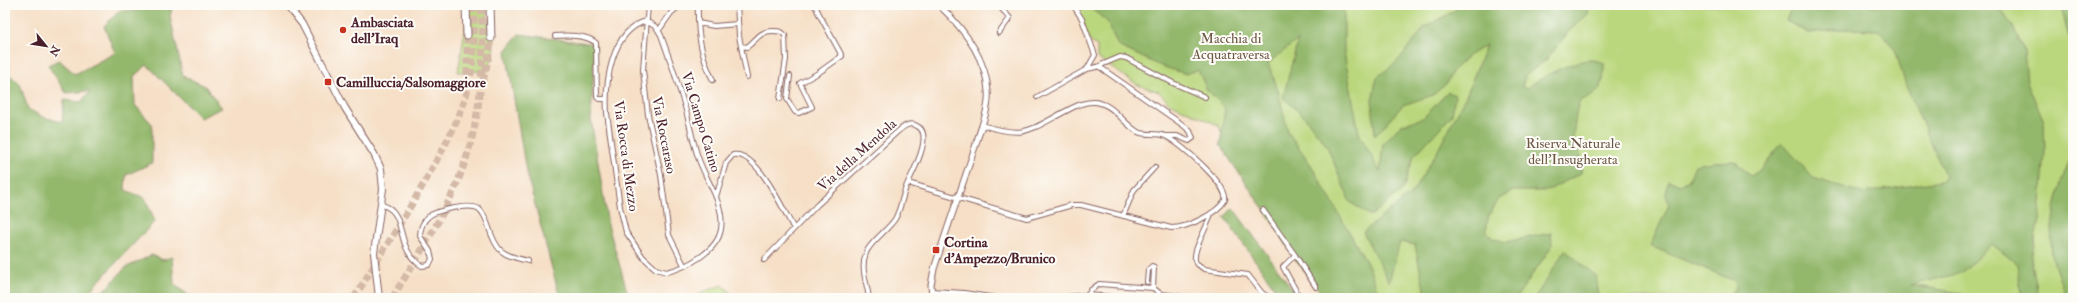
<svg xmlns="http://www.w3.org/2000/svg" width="2078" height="303" viewBox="0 0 2078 303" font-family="'IM FELL Double Pica',serif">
<rect width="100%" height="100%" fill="#fdfcf7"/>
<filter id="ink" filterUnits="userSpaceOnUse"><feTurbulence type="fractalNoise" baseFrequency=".025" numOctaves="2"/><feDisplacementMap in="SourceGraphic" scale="8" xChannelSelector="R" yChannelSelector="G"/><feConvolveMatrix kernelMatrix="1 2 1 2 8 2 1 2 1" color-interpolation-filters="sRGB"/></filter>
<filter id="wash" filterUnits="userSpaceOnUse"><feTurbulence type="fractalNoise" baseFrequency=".012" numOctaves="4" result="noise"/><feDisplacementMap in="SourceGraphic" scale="16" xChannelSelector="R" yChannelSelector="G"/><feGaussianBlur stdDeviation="0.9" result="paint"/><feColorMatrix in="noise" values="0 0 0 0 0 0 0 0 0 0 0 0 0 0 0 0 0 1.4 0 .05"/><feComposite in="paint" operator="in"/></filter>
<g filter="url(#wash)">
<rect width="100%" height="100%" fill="#f6dfc6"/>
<path fill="#bad77d" stroke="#827b54" d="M 469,5 L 486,5 L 488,25 L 494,38 L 493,56 L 488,71 L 458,72 Z
M 1074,5 L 2073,5 L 2073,298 L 1328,298 L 1296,261 L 1230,151 L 1218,125 L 1169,103 L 1159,92 L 1138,85 L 1097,58 L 1097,46 L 1090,42 Z
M 723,285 L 735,298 L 694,298 L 702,292 Z"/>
<path fill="#93b86c" stroke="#6e6c4c" d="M 143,5 L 173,5 L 170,16 L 183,76 L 205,86 L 222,108 L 200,118 L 147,65 L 134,76 L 135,105 L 152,124 L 152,163 L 126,175 L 125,190 L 145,198 L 155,221 L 83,298 L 5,298 L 5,62 L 5,71 L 20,84 L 28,109 L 43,117 L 62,122 L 64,100 L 81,102 L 90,91 L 66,93 L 48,65 L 59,60 L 75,74 L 115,53 L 104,26 L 120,10 L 137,11 Z
M 1086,5 L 1344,5 L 1344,52 L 1359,133 L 1380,172 L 1383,144 L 1401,125 L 1423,118 L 1448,92 L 1455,95 L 1452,115 L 1414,156 L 1403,189 L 1371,216 L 1350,202 L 1327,146 L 1304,116 L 1283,98 L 1298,40 L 1268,63 L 1278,90 L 1288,132 L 1311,165 L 1369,267 L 1380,298 L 1324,298 L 1220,145 L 1225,108 L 1207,90 L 1198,70 L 1186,74 L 1161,66 L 1118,46 L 1107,21 Z
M 1459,5 L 1590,5 L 1588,14 L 1569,31 L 1547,59 L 1525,76 L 1522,87 L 1528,88 C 1539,77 1577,59 1592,60 C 1596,60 1601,62 1604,63 C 1604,87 1602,91 1580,101 L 1577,109 L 1573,136 L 1582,159 L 1581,173 L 1547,191 L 1513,191 L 1499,199 L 1489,215 L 1486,230 L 1492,238 L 1505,242 L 1551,233 L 1552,246 L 1516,298 L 1426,298 L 1415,245 L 1400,242 L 1389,282 L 1363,232 L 1412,193 L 1437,152 L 1466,96 L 1486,45 L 1468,56 L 1453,70 L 1446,84 L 1433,95 L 1403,105 L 1375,136 L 1372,100 L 1377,77 L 1397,62 L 1425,27 L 1454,11 Z
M 1792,5 L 1999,5 L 2013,27 L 2024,51 L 2027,83 L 2044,121 L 2045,151 L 2040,215 L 2031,259 L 2039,298 L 2022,298 L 2017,264 L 1992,244 L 1961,273 L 1911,285 L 1954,292 L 1973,298 L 1726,298 L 1727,295 L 1736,289 L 1735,281 L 1650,246 L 1669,205 L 1666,194 L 1668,180 L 1680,185 L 1689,180 L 1695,165 L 1712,162 L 1734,161 L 1751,176 L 1760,170 L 1782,143 L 1813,178 L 1862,193 L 1941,181 L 1945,175 L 1906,86 L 1895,49 L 1878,30 L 1844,29 L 1808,33 L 1786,21 Z
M 2061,5 L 2073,5 L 2073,48 L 2067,31 Z
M 519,34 L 595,44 L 591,119 L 608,225 L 629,298 L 560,298 L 526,171 L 506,51 Z
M 2073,155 L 2073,298 L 2066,298 C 2062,284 2054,268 2052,254 C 2048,230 2060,175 2073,155 Z
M 1233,208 L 1299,298 L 1267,298 L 1279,294 L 1224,217 Z
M 1565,250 L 1596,276 L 1599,298 L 1535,298 Z
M 152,255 L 163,260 L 172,257 L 174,284 L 192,298 L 93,298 L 107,288 L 125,268 Z"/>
</g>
<g filter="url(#ink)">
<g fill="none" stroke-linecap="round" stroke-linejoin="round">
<path stroke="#d4b9a7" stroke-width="7" stroke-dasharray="7 3.5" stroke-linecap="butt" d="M 467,75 L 467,35
M 483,81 L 488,61 L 491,38
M 354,298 C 381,254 409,211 434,165 C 446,143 459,120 466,96 C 474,67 476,35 473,5
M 392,298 C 414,263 437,227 454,190 C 480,133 486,67 481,5"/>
<g stroke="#866261" stroke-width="6">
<path id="minor" d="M 648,5 L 643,70 L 648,115 L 661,175 L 669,235 L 684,265
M 698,5 C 697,31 701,57 713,80
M 737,5 L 739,36 L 747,77
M 998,5 L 1010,18 L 999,33
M 1073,5 L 1082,19 L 1095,55 L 1087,69
M 646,21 L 656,27 L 661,35 C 670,59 678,83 685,107 C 690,125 693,144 699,160 C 707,182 725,205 721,229 C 718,251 686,268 666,272 L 656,269 L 643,257 L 626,232 L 620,207 L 607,113 C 605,82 611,31 646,21 Z
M 698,23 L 714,26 L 738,24
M 659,30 L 671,13 L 681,5
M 555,36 C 568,35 587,35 596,43 L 597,97 L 599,99 L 606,99
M 741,46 L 747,47 C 757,40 759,31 773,31 C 779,31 781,31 785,35 L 786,59 L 780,99
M 790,76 L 787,99 L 795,112 L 799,113 L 812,107 L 800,83 L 818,73 L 842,56 L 818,12 L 815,5
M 1037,97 L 1087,69 L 1101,66
M 1166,136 L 1177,136 L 1189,141 L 1193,138 L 1190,131 L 1183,125 L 1101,68 L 1101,65 L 1120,57 L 1126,58 L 1173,83 L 1205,97
M 908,183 L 1027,218 L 1072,205 L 1081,205 L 1171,228 C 1187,228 1217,214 1225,200 C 1229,185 1179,142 1165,136 C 1156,132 1146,136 1138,132 C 1122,123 1113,102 1093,102 C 1082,102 1074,107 1064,112 C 1027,132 1024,138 982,125
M 716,197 L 726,163 L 733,155 C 757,150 784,211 794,229
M 381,205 C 409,210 393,249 422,266 L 429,265 L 432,259 L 430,251 L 420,236 C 420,229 423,221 428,217 C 435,210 471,203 479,209 C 484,213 486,219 488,225 C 497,253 501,254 528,261
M 1263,210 L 1295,255 L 1283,267 L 1300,298
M 1211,213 C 1209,226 1190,252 1196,263 L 1204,269 L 1248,275 L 1262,293 L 1270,298
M 1123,216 L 1134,190 L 1155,167
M 1295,255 L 1316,287
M 764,260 L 817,205 L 896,133 C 902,128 909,121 917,126 C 935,134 911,175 906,187 C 902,197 901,209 895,219 C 888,230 869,243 866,253 C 860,268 867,283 869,298
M 1147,282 L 1148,270 L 1152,266 L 1154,267 L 1153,288
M 931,291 L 964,293 L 996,298
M 1088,295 L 1091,290 L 1099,284 L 1153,288 L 1161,294 L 1178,296
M 1055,298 L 1087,295 L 1128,298"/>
</g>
<g stroke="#866261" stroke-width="7">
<path id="tertiary" d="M 932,298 L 931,285 L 934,269 C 947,228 962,187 975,147 C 980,129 990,109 988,91 C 986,57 962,27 939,5"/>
</g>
<g stroke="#866261" stroke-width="8">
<path id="secondary" d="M 287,5 L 302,24 L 345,108 L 374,154 L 381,169 L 383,189 L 374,253 L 379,298"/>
</g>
<g stroke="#866261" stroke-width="9">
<path id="trunk" d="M 466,5 L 467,35
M 490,5 L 491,38"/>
</g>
<use href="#minor" stroke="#fff" stroke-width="4"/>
<use href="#tertiary" stroke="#fff" stroke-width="5"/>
<use href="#secondary" stroke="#fff" stroke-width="6"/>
<use href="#trunk" stroke="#fff" stroke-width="7"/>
</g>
</g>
<g fill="#c8321e" stroke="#fdfcf7" stroke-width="1.5">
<circle cx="343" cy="30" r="4"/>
<rect x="324" y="78" width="8" height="8" rx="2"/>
<rect x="932" y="246" width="8" height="8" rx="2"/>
</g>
<g text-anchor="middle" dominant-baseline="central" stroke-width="4" stroke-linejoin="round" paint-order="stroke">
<g font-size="14" font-weight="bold" fill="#4a1f2b" stroke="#fdfcf7" text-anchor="start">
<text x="351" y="22">Ambasciata<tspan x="351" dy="16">dell'Iraq</tspan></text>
<text x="336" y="82">Camilluccia/Salsomaggiore</text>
<text x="944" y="242">Cortina<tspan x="944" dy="16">d'Ampezzo/Brunico</tspan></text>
</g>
<g font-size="14" fill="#6c5644" stroke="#fdfcf7">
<text x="1231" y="38">Macchia di<tspan x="1231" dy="16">Acquatraversa</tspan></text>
<text x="1573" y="143">Riserva Naturale<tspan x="1573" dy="16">dell'Insugherata</tspan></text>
</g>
<g font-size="14" fill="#4a1f2b" stroke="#fdfcf7">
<text transform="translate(701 122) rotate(73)">Via Campo Catino</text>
<text transform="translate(664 135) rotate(79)">Via Roccaraso</text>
<text transform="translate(857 155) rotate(-42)">Via della Mendola</text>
<text transform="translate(626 156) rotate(82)">Via Rocca di Mezzo</text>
</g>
</g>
<rect width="2078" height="303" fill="none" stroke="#fdfcf7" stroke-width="20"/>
<g transform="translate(46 46) rotate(120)" stroke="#fdfcf7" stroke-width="3" paint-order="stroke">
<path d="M0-3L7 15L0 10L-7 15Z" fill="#4a1f2b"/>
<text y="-6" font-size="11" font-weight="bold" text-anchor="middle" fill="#4a1f2b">N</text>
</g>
</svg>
